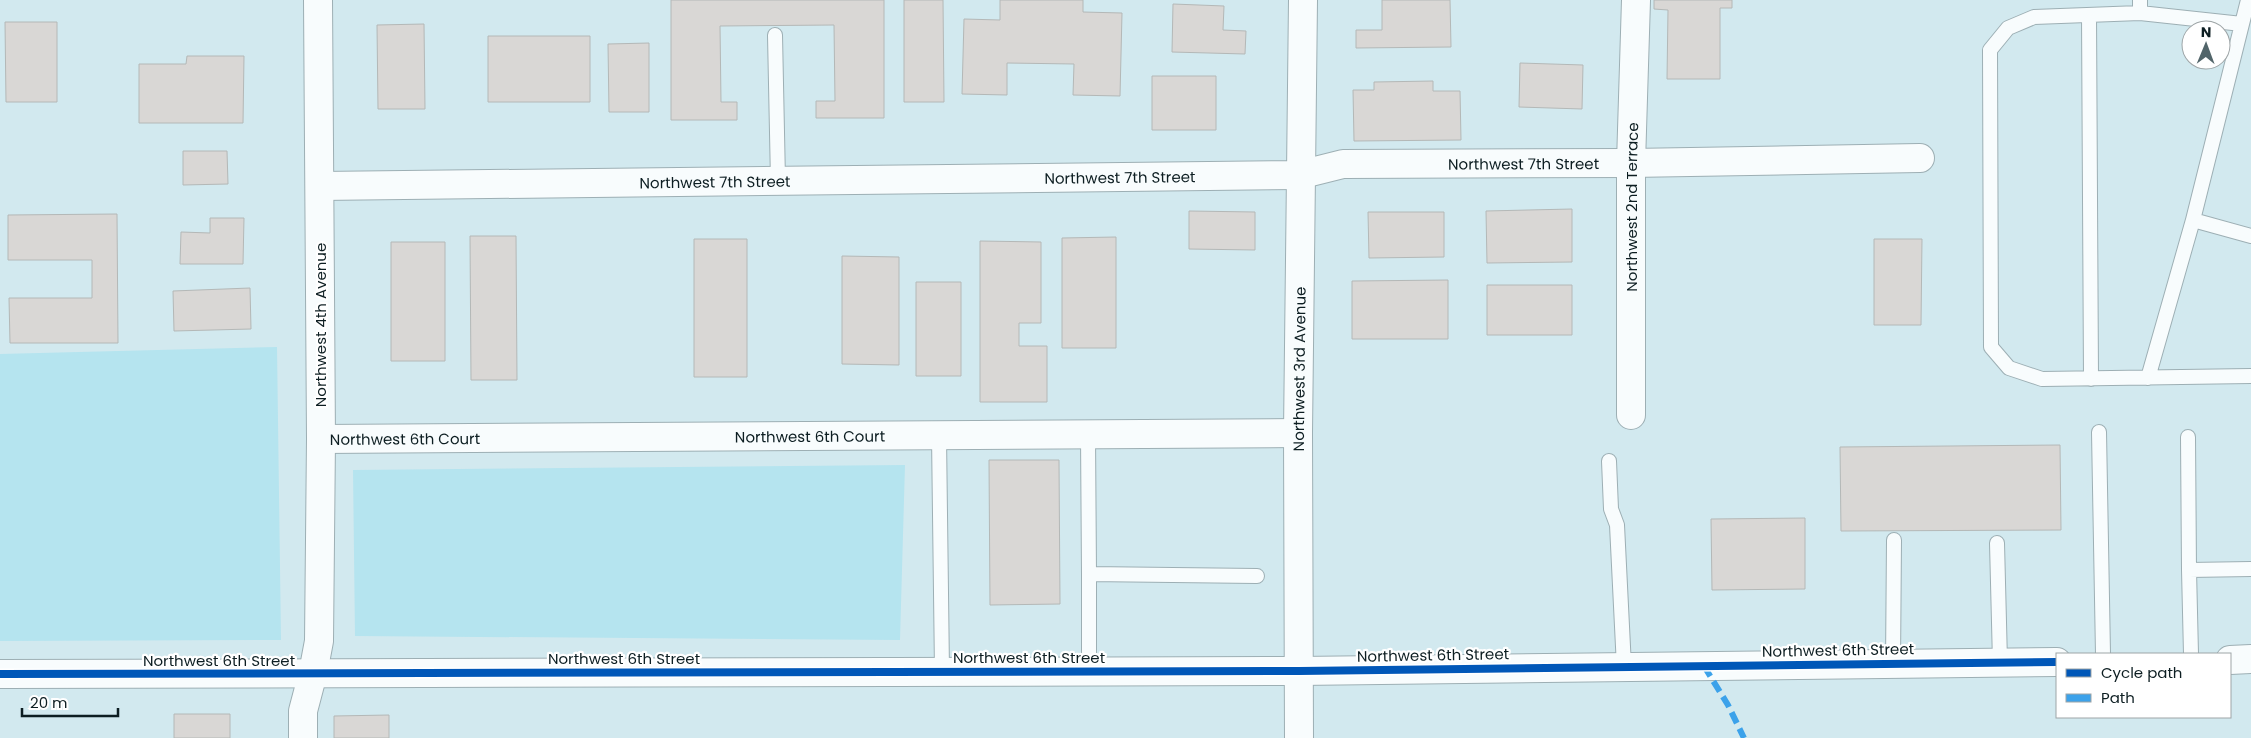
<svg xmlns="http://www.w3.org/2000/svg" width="2251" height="738" viewBox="0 0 2251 738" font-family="Poppins,sans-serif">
<rect width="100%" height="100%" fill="#d2e9ef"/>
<path fill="#b5e4ef" d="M 277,347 L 281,640 L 0,641 L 0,354 Z
M 905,465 L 900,640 L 355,636 L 353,470 Z"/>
<path fill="#d9d7d5" stroke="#b4b8b7" d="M 671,0 L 884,0 L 884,118 L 816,118 L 816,101 L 835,101 L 834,25 L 720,26 L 721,102 L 737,102 L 737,120 L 671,120 Z
M 904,0 L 943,0 L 944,102 L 904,102 Z
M 1000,0 L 1083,0 L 1083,12 L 1122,13 L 1120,96 L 1073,95 L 1074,64 L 1007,63 L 1007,95 L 962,94 L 964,19 L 1000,20 Z
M 1382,0 L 1450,0 L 1451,47 L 1356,48 L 1356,30 L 1382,30 Z
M 1654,0 L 1732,0 L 1732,8 L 1720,8 L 1720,79 L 1667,79 L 1668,10 L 1654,9 Z
M 1173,4 L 1224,6 L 1223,30 L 1246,31 L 1245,54 L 1172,52 Z
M 5,22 L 57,22 L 57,102 L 6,102 Z
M 424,24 L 425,109 L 378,109 L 377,25 Z
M 488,36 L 590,36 L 590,102 L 488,102 Z
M 649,43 L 649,112 L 609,112 L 608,44 Z
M 187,56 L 244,56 L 243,123 L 139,123 L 139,64 L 186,64 Z
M 1520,63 L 1583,65 L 1582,109 L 1519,107 Z
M 1152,76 L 1216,76 L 1216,130 L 1152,130 Z
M 1433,81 L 1433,91 L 1460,91 L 1461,140 L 1354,141 L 1353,90 L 1374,90 L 1374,82 Z
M 183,151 L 227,151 L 228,184 L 183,185 Z
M 1572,209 L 1572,262 L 1487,263 L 1486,211 Z
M 1189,211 L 1255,212 L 1255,250 L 1189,249 Z
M 1368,212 L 1444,212 L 1444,257 L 1369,258 Z
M 117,214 L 118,343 L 10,343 L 9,298 L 92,298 L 92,260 L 8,260 L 8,215 Z
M 210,218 L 244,218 L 243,264 L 180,264 L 181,232 L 210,233 Z
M 470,236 L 516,236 L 517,380 L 471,380 Z
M 1116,237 L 1116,348 L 1062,348 L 1062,238 Z
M 694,239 L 747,239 L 747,377 L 694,377 Z
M 1874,239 L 1922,239 L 1921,325 L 1874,325 Z
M 980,241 L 1041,242 L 1041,323 L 1019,323 L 1019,346 L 1047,346 L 1047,402 L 980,402 Z
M 391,242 L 445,242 L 445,361 L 391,361 Z
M 842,256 L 899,257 L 899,365 L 842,364 Z
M 1448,280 L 1448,339 L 1352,339 L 1352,281 Z
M 916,282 L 961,282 L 961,376 L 916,376 Z
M 1487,285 L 1572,285 L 1572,335 L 1487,335 Z
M 250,288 L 251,329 L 174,331 L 173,291 Z
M 2060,445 L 2061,530 L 1841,531 L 1840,447 Z
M 989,460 L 1059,460 L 1060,604 L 990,605 Z
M 1805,518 L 1805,589 L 1712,590 L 1711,519 Z
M 174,714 L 230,714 L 230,738 L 174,738 Z
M 389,715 L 389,738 L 334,738 L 334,716 Z"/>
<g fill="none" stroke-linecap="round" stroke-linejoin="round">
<g stroke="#9dafb4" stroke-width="16">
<path id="lane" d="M 2140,0 L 2140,13 L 2034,17 L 2008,28 L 1990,50 L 1991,347 L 2009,368 L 2042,379 L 2251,376
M 2140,13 L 2242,24
M 2089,15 L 2091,379
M 775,35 L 778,181
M 2193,220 L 2248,0
M 2148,378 L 2193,220 L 2251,236
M 2099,432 L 2103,654
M 1088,435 L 1089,574
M 939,436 L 942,671
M 2188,437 L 2189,570
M 1609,461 L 1611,509 L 1617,525 L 1624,667
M 1997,543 L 2000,662
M 2191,654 L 2189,570 L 2251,569
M 1893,663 L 1894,540
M 1089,671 L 1089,574 L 1257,576"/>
</g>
<g stroke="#9dafb4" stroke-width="30">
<g id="street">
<path id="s1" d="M 320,186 L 1299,175 L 1343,164 L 1631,163 L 1920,158"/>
<path id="s2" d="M 1631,415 L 1631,163 L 1636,0"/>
<path id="s3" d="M 321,439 L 1298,433"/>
<path d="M 2230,660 L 2251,659"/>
<path d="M 0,674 L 1299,671 L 2057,662"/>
<path d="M 303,738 L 303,711 L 313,673 L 319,641 L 321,439 L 318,0"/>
</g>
</g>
<g stroke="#9dafb4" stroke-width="30">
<g id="secondary">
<path id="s4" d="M 1299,738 L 1298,433 L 1303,0"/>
</g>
</g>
<use href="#lane" stroke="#f8fcfd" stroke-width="14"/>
<use href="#street" stroke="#f8fcfd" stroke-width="28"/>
<use href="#secondary" stroke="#f8fcfd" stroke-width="28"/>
<path stroke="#3ca2ea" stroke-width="6" stroke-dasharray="12 6" stroke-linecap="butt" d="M 1704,666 L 1728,705 L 1744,738"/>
<g stroke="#fff" stroke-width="11">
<path id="cycleway" d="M 0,674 L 1299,671 L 2057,662"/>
</g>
<use href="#cycleway" stroke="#0057b8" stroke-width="8"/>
</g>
<g text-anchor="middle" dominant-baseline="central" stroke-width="4.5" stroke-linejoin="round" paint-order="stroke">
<g font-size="15" fill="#0d1e22" stroke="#fff">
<text stroke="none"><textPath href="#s1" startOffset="1205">Northwest 7th Street</textPath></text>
<text stroke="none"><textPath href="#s1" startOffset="800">Northwest 7th Street</textPath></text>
<text stroke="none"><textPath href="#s1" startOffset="395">Northwest 7th Street</textPath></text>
<text stroke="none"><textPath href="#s2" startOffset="208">Northwest 2nd Terrace</textPath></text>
<text transform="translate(320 325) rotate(-90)">Northwest 4th Avenue</text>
<text stroke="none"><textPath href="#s4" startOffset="369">Northwest 3rd Avenue</textPath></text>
<text stroke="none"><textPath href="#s3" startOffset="489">Northwest 6th Court</textPath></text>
<text stroke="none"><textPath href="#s3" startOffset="84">Northwest 6th Court</textPath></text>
<text transform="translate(1838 650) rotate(-1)">Northwest 6th Street</text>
<text transform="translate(1433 655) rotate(-1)">Northwest 6th Street</text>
<text x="1029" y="657">Northwest 6th Street</text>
<text x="624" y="658">Northwest 6th Street</text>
<text x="219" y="660">Northwest 6th Street</text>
</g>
</g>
<rect x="2056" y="653" width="175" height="65" fill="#ffffff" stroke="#9ea5a7"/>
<rect x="2066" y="669" width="25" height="8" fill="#0057b8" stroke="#9ea5a7"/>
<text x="2101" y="678" font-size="15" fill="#0d1e22">Cycle path</text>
<rect x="2066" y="694" width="25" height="8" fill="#3ca2ea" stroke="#9ea5a7"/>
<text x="2101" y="703" font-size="15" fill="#0d1e22">Path</text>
<g transform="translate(2206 45) rotate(1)"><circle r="24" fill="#ffffff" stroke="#9ea5a7"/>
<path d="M0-4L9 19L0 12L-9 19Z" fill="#52656a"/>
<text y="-8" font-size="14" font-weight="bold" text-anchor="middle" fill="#0d1e22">N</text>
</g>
<path d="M22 708v8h96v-8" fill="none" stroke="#0d1e22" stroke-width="2.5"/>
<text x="30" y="708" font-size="15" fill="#0d1e22" stroke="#ffffff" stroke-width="4" paint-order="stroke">20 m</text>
</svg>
